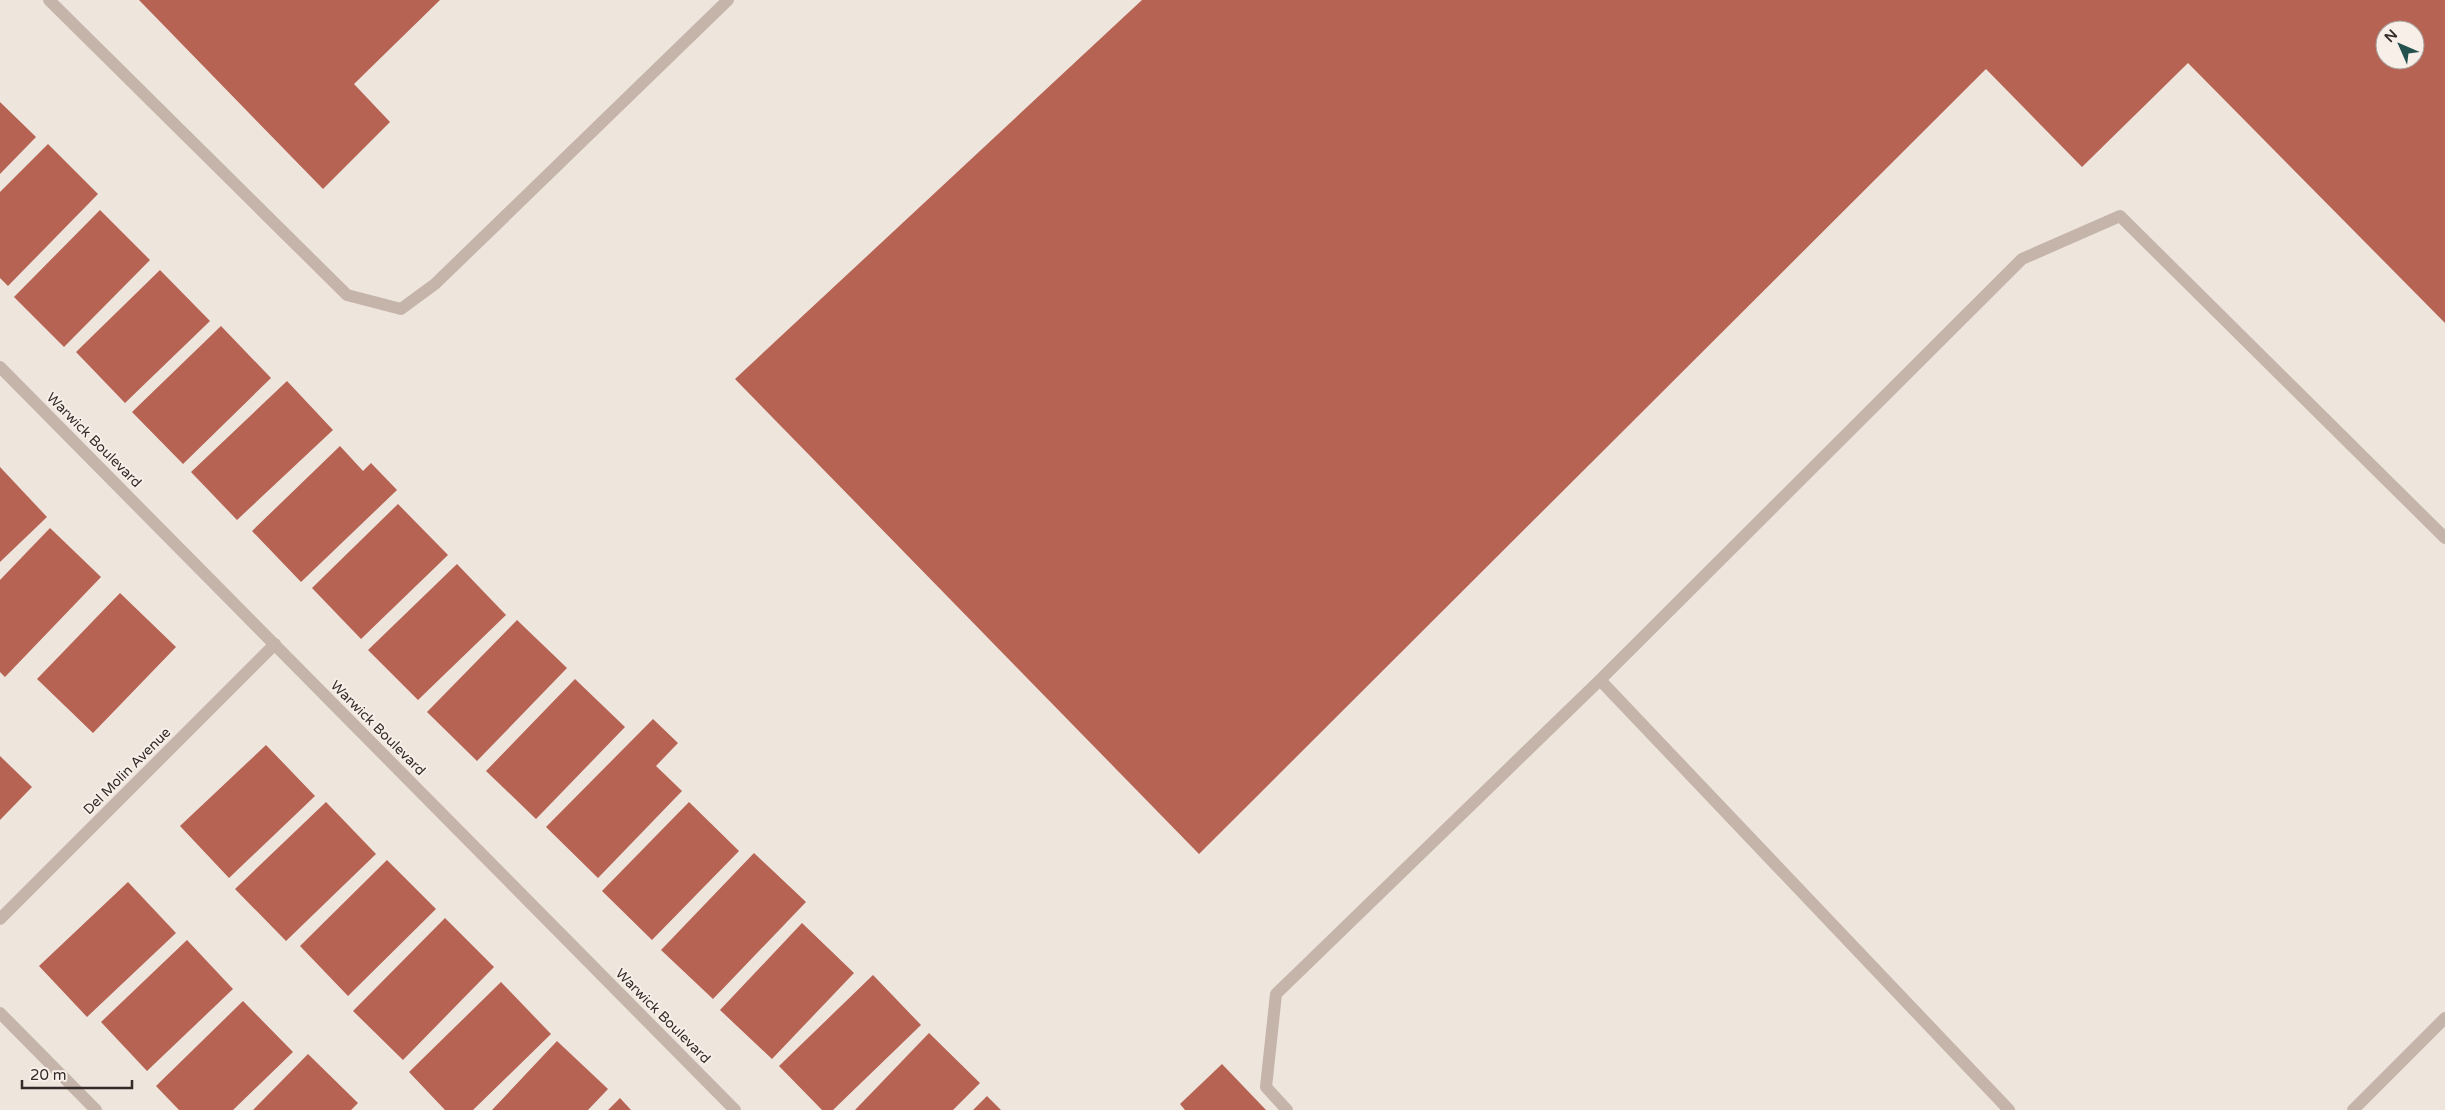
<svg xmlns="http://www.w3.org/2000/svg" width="2445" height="1110" viewBox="0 0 2445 1110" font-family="'Varela Round',sans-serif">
<rect width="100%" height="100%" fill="#eee5dd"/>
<path fill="#b66354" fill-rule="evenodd" d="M 139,0 L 440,0 L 354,84 L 390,122 L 323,189 Z
M 1142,0 L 2445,0 L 2445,323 L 2188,63 L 2082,167 L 1986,69 L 1199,854 L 735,379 ZM 2385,30 L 2415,30 L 2415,60 L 2385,60 Z
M 0,102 L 36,137 L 0,174 Z
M 48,144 L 98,194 L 8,286 L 0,278 L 0,192 Z
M 100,210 L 150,260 L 64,347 L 14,297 Z
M 160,270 L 210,321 L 125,403 L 76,352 Z
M 221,326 L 271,378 L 183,464 L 132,412 Z
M 287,381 L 333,430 L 237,520 L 191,472 Z
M 340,446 L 363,471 L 371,463 L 397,490 L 301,582 L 252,531 Z
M 0,467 L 47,517 L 0,562 Z
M 398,504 L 448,555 L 361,639 L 312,588 Z
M 50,528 L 101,577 L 5,677 L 0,672 L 0,580 Z
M 457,564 L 506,615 L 418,700 L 368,650 Z
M 120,593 L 176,647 L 93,733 L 37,679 Z
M 517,620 L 567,668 L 477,761 L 427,712 Z
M 575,679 L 625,727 L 536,819 L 486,771 Z
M 653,719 L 678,743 L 656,766 L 682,791 L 598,878 L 546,827 Z
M 266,745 L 315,796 L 229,878 L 180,826 Z
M 0,756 L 32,787 L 0,820 Z
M 326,802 L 376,854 L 286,941 L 235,889 Z
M 689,802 L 739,851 L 652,940 L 602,891 Z
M 754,853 L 806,902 L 713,999 L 661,950 Z
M 387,860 L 436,909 L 348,996 L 300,946 Z
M 128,882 L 176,933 L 87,1017 L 39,966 Z
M 445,918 L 494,967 L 403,1060 L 353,1011 Z
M 802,923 L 854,973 L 772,1059 L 720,1010 Z
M 187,940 L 233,989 L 147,1071 L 101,1022 Z
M 873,975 L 921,1025 L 833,1110 L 822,1110 L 779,1066 Z
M 501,982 L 551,1034 L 473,1110 L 445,1110 L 409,1072 Z
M 243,1001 L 293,1052 L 233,1110 L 179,1110 L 156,1086 Z
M 929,1033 L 980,1083 L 953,1110 L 855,1110 Z
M 557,1041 L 608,1089 L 588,1110 L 492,1110 Z
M 308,1054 L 358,1103 L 351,1110 L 253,1110 Z
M 1222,1064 L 1266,1110 L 1185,1110 L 1180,1104 Z
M 987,1096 L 1001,1110 L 973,1110 Z
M 620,1098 L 631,1110 L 608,1110 Z"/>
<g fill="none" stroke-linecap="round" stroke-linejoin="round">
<path stroke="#c5b4aa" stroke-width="12" d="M 49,0 L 347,295 L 401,309 L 435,284 L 728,0
M 1600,680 L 2009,1110
M 1287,1110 L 1266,1087 L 1276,994 L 1600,680 L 2022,259 L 2120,216 L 2445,538
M 2353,1110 L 2445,1018"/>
<path stroke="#c5b4aa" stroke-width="12" d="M 0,367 L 735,1110
M 0,919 L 275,644
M 0,1013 L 96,1110"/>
</g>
<g text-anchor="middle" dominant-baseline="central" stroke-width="4" stroke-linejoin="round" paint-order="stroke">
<g font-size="14" fill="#342b29" stroke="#f7efe8">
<text transform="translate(94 440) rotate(45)">Warwick Boulevard</text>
<text transform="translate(378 728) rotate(45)">Warwick Boulevard</text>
<text transform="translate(127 771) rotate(-45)">Del Molin Avenue</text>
<text transform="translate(663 1016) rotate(45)">Warwick Boulevard</text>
</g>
</g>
<g transform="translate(2400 45) rotate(315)"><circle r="24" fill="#f7efe8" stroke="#a9a19c"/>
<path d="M0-4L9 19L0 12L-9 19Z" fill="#24504e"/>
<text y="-8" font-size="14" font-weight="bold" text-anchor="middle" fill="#342b29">N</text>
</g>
<path d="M22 1080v8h110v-8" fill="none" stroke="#342b29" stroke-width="2.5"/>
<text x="30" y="1080" font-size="15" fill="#342b29" stroke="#f7efe8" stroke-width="4" paint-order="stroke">20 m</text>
</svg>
